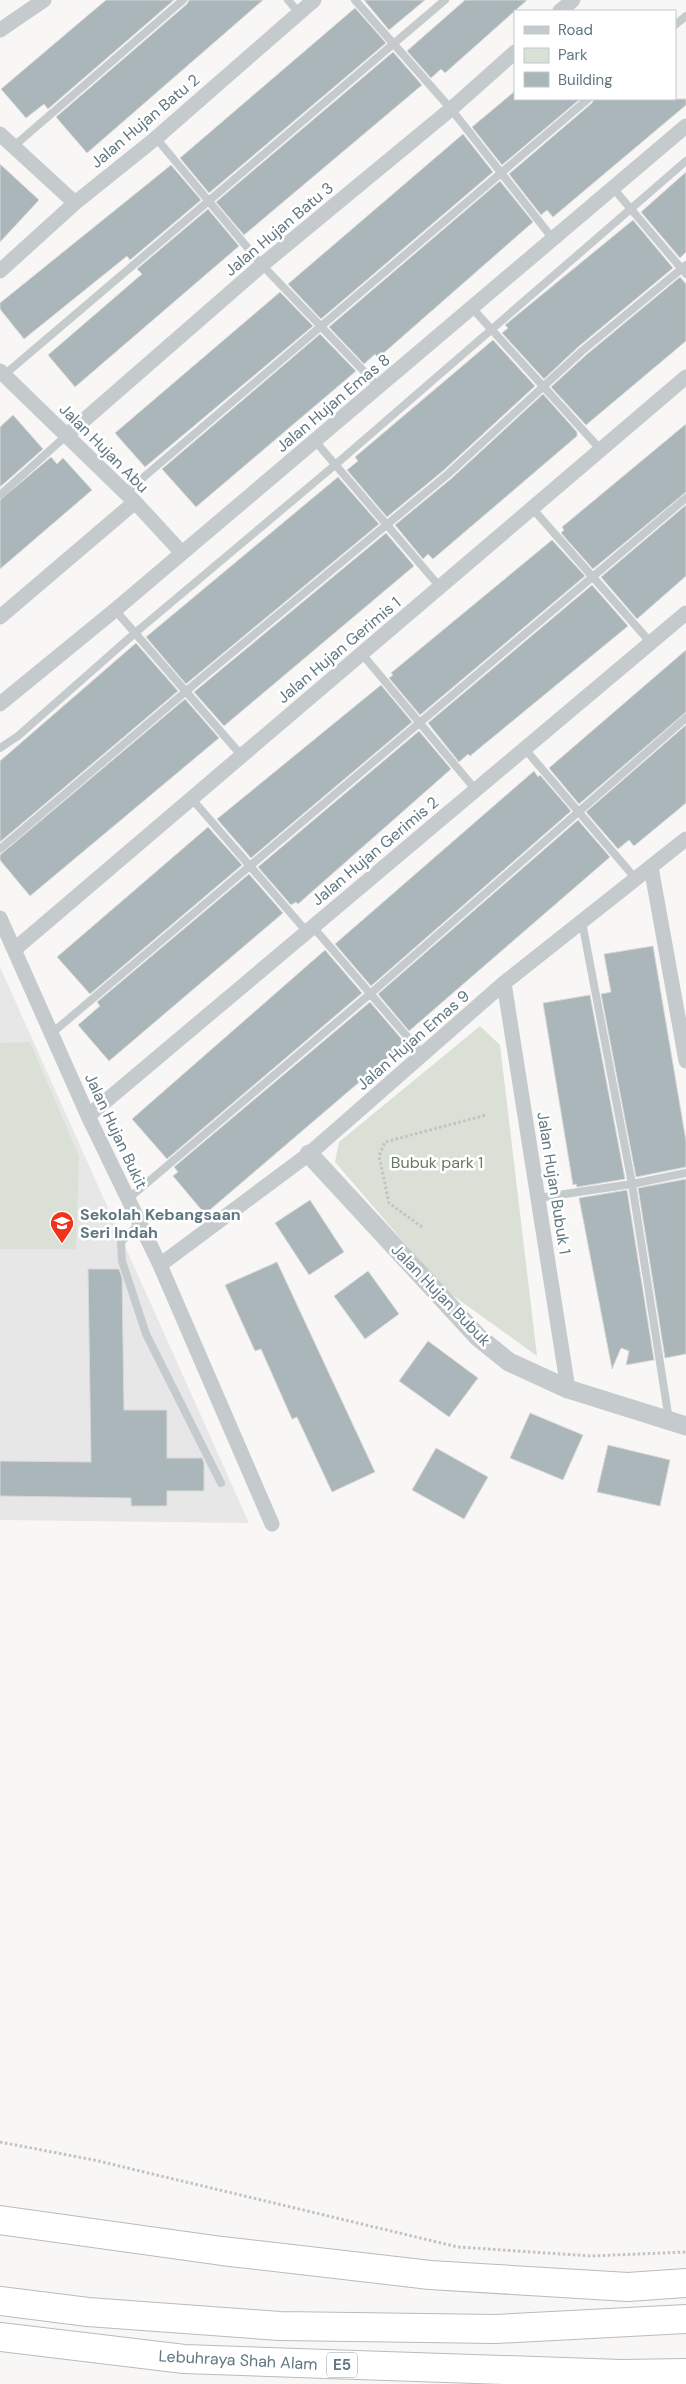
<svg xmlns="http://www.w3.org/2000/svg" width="686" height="2384" viewBox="0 0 686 2384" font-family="'DM Sans',sans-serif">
<rect width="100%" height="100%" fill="#f8f7f5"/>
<path fill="#e6e7e6" d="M 0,967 L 249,1523 L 0,1520 Z"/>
<path fill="#dae0d5" d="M 480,1026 L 500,1045 L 537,1356 L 444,1289 L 335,1162 L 339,1142 Z
M 30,1042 L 79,1156 L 76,1249 L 0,1249 L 0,1043 Z"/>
<path fill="#abb6ba" stroke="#d9d9d7" d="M 106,0 L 174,0 L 48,109 L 44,104 L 26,118 L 1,89 Z
M 189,0 L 263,0 L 87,153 L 56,117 L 187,4 Z
M 364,0 L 425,0 L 389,30 Z
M 465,0 L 527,0 L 445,73 L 441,69 L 431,78 L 407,51 Z
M 355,8 L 386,43 L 209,193 L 180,158 Z
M 393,52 L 422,85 L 244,235 L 216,202 Z
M 515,91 L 515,99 L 580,99 L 502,165 L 472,127 Z
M 594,99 L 686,99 L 686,105 L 553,217 L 547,210 L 541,215 L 509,174 L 592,103 Z
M 463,134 L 493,172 L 321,319 L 288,284 Z
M 0,164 L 39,200 L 0,242 Z
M 171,165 L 201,200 L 130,260 L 127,256 L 24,339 L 0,309 L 0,303 Z
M 686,172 L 686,252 L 680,258 L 641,212 Z
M 500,181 L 533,222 L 378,358 L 375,354 L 364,364 L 329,327 Z
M 208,209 L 239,246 L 75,387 L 48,355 L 142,274 L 137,269 Z
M 633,220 L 673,268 L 578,347 L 544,379 L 502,333 L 508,328 L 505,325 Z
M 680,277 L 686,284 L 686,341 L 586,425 L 551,387 L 586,355 Z
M 280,292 L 313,326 L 145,467 L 115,433 Z
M 320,334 L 356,371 L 196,507 L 162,469 Z
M 493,340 L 535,386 L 444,470 L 387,517 L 347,470 L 358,461 L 355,457 Z
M 543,394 L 577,432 L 577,436 L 433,559 L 428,554 L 423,559 L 395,525 L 452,478 Z
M 13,415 L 43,449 L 0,487 L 0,427 Z
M 686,424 L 686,492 L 593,569 L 561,533 L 564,530 L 562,527 Z
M 51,457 L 57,464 L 63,458 L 92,490 L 0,569 L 0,500 Z
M 338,477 L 379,524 L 186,684 L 146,637 Z
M 686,505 L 686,576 L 637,619 L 601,577 Z
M 386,533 L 414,566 L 224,726 L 194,692 Z
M 552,540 L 585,576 L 420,715 L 389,678 L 393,675 L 391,673 Z
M 592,585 L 628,626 L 470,756 L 468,754 L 459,762 L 428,723 Z
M 136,643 L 178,691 L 0,842 L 0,761 Z
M 686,650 L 686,712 L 579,804 L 549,768 Z
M 381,685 L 412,722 L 251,858 L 217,819 Z
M 185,699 L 219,738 L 30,896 L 0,860 L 0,855 Z
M 686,725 L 686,803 L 634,846 L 629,840 L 618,849 L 586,812 Z
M 419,731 L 451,769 L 298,904 L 296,902 L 291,905 L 258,867 Z
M 534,771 L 538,777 L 540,775 L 571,811 L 371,986 L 335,944 Z
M 578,820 L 610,857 L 409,1031 L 378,994 Z
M 208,827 L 242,865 L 90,994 L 57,957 Z
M 249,874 L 283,913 L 109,1061 L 78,1025 L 100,1006 L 97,1002 Z
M 653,946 L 686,1141 L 686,1167 L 636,1177 L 601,994 L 611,992 L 604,954 Z
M 325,950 L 362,993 L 167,1159 L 132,1119 Z
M 590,995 L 625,1179 L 577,1187 L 576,1184 L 573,1185 L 543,1003 Z
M 370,1002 L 405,1043 L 205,1214 L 173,1176 L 178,1172 L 174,1167 Z
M 686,1179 L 686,1354 L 665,1358 L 638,1188 Z
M 627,1190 L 654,1360 L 626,1365 L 629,1351 L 621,1348 L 612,1369 L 579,1198 Z
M 310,1200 L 344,1252 L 309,1275 L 275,1223 Z
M 277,1262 L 375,1472 L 332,1492 L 297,1417 L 292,1419 L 261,1349 L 255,1351 L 225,1285 Z
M 88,1269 L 119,1269 L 122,1278 L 124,1410 L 167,1410 L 167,1458 L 202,1458 L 204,1463 L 204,1491 L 167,1491 L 167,1506 L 131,1506 L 131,1498 L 0,1496 L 0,1461 L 91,1462 Z
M 368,1271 L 399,1314 L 365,1339 L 334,1296 Z
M 428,1341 L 478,1378 L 449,1417 L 399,1381 Z
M 530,1413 L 583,1435 L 563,1480 L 510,1458 Z
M 608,1445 L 670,1460 L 660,1506 L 597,1492 Z
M 436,1448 L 488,1477 L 464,1519 L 412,1490 Z"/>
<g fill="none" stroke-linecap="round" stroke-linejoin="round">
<g stroke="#b7bcbe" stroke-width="30">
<path id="motorway" d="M 0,2220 L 222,2251 L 430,2275 L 628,2287 L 686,2283
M 0,2301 L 88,2312 L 280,2326 L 496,2329 L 686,2319
M 0,2337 L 184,2359 L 621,2374 L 686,2373"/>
</g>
<path stroke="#c0c3c5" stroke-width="3" stroke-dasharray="2.5 2.5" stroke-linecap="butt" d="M 422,1227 L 389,1203 L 379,1156 L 385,1142 L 486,1115
M 0,2142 L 94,2160 L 458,2247 L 591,2256 L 686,2252"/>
<path stroke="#c5cacd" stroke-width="8" d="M 288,0 L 299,13
M 355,0 L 451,109 L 553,239
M 675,25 L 686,16
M 156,138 L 262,265 L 379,387
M 14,146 L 183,0
M 613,188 L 686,274
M 472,308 L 601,450
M 4,375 L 445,0
M 315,441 L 440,587
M 125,493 L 588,99
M 0,495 L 67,435
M 532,508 L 651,643
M 115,610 L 242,756
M 362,654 L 475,789
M 0,748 L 18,736 L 135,633 L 335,465 L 686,161
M 524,748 L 636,879
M 192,799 L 307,932
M 0,849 L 204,676 L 448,474 L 582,351 L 686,265
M 582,922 L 632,1184 L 669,1420
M 313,927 L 423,1055
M 52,1033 L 686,498
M 538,1198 L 632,1184 L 686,1173
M 128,1199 L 370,994 L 686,718
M 140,1223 L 121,1242 L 122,1261 L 146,1334 L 221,1483"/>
<path stroke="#c5cacd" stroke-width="15" d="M 560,11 L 573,0
M 0,30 L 44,0
M 0,134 L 75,203
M 0,271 L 75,203 L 156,138 L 314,0
M 0,371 L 135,502 L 182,553
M 67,435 L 262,265 L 451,109 L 515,52
M 0,617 L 135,502
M 0,704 L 115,610 L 686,126
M 651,867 L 686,1061
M 0,918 L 88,1116 L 160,1265 L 272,1524
M 15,949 L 686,377
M 504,983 L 568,1389
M 88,1116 L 686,613
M 160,1265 L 309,1154 L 504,983 L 686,839"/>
<path stroke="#c5cacd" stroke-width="19" d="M 309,1154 L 478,1337 L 509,1362 L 568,1389 L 686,1426"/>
<use href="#motorway" stroke="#fff" stroke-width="28"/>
</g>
<defs>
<g id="school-pin" transform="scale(1.25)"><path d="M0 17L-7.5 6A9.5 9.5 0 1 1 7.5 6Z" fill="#f0341c" stroke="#fff"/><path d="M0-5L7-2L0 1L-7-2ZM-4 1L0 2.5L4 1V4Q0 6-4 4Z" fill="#fff"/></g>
</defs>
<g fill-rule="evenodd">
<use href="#school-pin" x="62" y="1223"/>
</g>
<g text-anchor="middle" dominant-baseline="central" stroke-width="5" stroke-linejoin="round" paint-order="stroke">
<rect fill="#fff" stroke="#90a0a8" stroke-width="1" x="327" y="2352.5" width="30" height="25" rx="4"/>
<g font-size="15" font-weight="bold" fill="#607782">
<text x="342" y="2365">E5</text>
</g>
<g font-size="16" fill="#607782" stroke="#fff">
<text transform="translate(145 121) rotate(-40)">Jalan Hujan Batu 2</text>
<text transform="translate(279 229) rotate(-40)">Jalan Hujan Batu 3</text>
<text transform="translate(333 403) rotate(-40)">Jalan Hujan Emas 8</text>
<text transform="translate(104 448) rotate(45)">Jalan Hujan Abu</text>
<text transform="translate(339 650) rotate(-40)">Jalan Hujan Gerimis 1</text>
<text transform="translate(375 851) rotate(-40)">Jalan Hujan Gerimis 2</text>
<text transform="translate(413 1040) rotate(-41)">Jalan Hujan Emas 9</text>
<text transform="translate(116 1131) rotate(65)">Jalan Hujan Bukit</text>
<text transform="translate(554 1183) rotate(81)">Jalan Hujan Bubuk 1</text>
<text transform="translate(441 1295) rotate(46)">Jalan Hujan Bubuk</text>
<text transform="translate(238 2360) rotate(3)">Lebuhraya Shah Alam</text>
</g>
<g font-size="16" fill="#677960" stroke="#fff">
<text x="437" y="1162">Bubuk park 1</text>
</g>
<g font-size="16" font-weight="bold" fill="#607782" stroke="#fff" text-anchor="start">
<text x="80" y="1214">Sekolah Kebangsaan<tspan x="80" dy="18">Seri Indah</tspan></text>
</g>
</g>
<rect x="514" y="10" width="162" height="90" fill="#ffffff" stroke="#bfc9cd"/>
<rect x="524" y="26" width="25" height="8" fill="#c5cacd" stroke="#bfc9cd"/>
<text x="558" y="35" font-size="15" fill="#607782">Road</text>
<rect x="524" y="48" width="25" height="15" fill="#dae0d5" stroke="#bfc9cd"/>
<text x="558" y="60" font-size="15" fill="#607782">Park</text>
<rect x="524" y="72" width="25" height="15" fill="#abb6ba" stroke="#bfc9cd"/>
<text x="558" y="85" font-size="15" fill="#607782">Building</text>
</svg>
